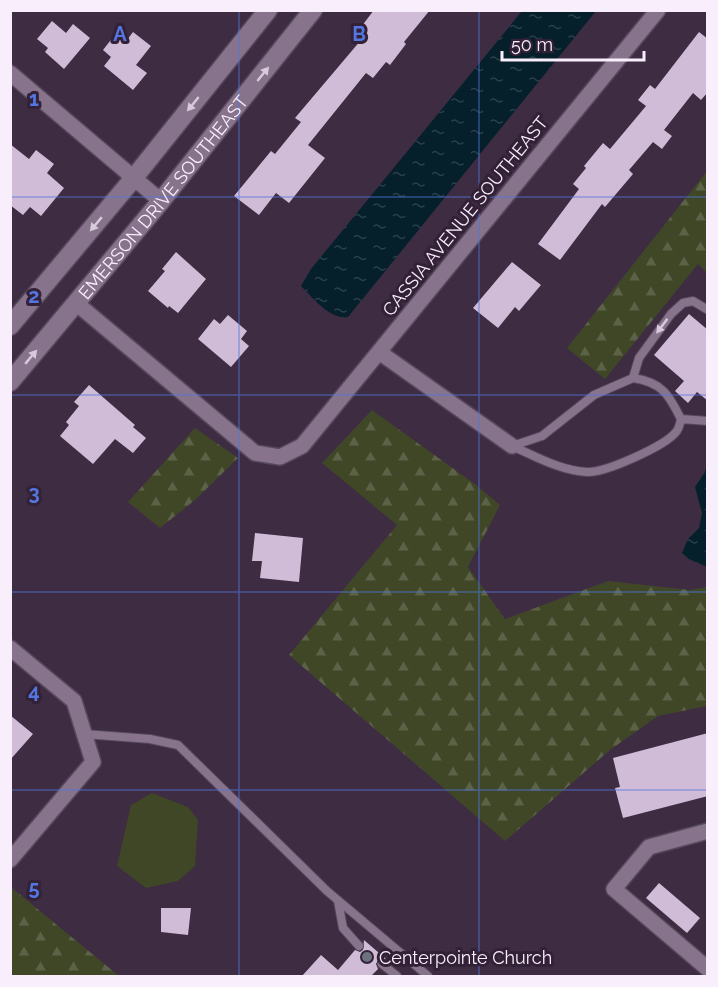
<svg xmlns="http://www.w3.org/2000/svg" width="718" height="987" viewBox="0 0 718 987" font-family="Raleway,sans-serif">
<defs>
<pattern id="forest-firs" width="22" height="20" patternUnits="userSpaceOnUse" patternTransform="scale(1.5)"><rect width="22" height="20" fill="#404727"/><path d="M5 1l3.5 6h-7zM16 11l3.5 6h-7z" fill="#5c6247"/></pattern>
<pattern id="water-ripples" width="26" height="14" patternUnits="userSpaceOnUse" patternTransform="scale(1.5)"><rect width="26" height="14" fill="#051f2b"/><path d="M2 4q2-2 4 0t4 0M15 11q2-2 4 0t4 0" fill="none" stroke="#2a404b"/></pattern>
</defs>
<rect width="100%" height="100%" fill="#3d2c42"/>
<path fill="#404727" d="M 152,793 L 188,807 L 198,820 L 195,866 L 178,881 L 146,888 L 117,866 L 131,805 Z"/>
<path fill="url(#forest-firs)" d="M 707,171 L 707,273 L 698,264 L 605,379 L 567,348 Z
M 372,410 L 476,485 L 500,505 L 468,567 L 505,619 L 608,581 L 690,590 L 707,587 L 707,706 L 658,716 L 610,750 L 505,841 L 289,655 L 397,525 L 322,463 Z
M 195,428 L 238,458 L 195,500 L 160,528 L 128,502 Z
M 12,888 L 119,976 L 11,976 L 10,890 Z"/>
<path fill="url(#water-ripples)" d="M 522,11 L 596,11 L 348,317 C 330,320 313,298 301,286 L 311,269 Z
M 707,462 L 707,567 L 689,559 L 682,553 L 688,539 L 699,528 L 702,513 L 695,487 L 705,472 Z"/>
<path fill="#d1bcd7" d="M 374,10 L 430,10 L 404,42 L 406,44 L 390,65 L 386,62 L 373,78 L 366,73 L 308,145 L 325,158 L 289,203 L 276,193 L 259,215 L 234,196 L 271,151 L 275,154 L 301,122 L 295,118 L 361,40 L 358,38 L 361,34 L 358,31 Z
M 52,21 L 66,33 L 73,24 L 90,38 L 64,69 L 45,52 L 48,48 L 37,39 Z
M 117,32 L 127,40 L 133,32 L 151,46 L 136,65 L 147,73 L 133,90 L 104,66 L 111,57 L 103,50 Z
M 699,32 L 708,39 L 708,92 L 701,100 L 693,93 L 664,130 L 672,136 L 662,149 L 653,142 L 629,170 L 633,174 L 605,207 L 602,204 L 560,260 L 538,244 L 579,189 L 573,184 L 586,168 L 584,166 L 603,143 L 610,149 L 646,106 L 638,100 L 650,85 L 655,89 Z
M 10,144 L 29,159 L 36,150 L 54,164 L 47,173 L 64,188 L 41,216 L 30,207 L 23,215 L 10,205 Z
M 176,252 L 206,279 L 178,313 L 169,306 L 168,308 L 148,291 L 165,271 L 162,269 Z
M 512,262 L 541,285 L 519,311 L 515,307 L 498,328 L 473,308 Z
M 689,314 L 708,330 L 708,401 L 697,392 L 688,403 L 675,391 L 684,381 L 654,355 Z
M 228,315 L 247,331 L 241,339 L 249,346 L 231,367 L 198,339 L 214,319 L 220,324 Z
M 89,385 L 135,425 L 133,427 L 146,438 L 133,453 L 115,439 L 93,464 L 60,436 L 69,425 L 66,422 L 79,406 L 74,402 Z
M 255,533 L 303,538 L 299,582 L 260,578 L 262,561 L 252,561 Z
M 10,715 L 33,734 L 10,760 Z
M 708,733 L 708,796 L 623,818 L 615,788 L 620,787 L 613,758 Z
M 659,883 L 700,918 L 687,933 L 646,898 Z
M 161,908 L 191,908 L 188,935 L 161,932 Z
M 364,940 L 386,959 L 378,960 L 376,964 L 378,969 L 371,976 L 302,976 L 321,955 L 338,970 L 355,950 L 360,952 L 363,950 Z"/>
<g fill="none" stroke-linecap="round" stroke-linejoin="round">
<g stroke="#57495b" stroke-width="10">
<path id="service" d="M 633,378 C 662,382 669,395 681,419 C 680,424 679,429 676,432 C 665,446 605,473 587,472 C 561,471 535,456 512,446 L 542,436 L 594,395 Z
M 633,378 L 639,358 L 671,314 L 683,303 L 693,301 L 708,310
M 681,419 L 708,421
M 84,734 L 150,739 L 178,745 L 327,891 L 428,976
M 338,901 L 343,928 L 359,946
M 382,964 L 397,976"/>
</g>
<g stroke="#57495b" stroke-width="18">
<path id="minor" d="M 10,73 L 161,201
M 76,303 L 255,453 L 280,457 L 302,446 L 658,10
M 379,352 L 512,446
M 10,648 L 74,701 L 93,762 L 10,860
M 708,831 L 649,847 L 614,889 L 708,969"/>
</g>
<g stroke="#57495b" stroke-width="21">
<g id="tertiary">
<path d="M 10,326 L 133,179 L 268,10"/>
<path id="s1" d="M 10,382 L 161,201 L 313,10"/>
</g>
</g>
<use href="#service" stroke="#87748c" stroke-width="8"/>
<use href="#minor" stroke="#87748c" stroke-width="15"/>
<use href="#tertiary" stroke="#87748c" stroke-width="18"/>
</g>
<defs><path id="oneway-solid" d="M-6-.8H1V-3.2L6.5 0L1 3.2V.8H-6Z" transform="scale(1.5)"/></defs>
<g fill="#d7cada">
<use href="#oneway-solid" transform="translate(263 74) rotate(-51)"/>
<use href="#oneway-solid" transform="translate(193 104) rotate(129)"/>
<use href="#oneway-solid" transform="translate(96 224) rotate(130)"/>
<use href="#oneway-solid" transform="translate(662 326) rotate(127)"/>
<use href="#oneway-solid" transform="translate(31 357) rotate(-50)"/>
</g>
<path fill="none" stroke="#5476e1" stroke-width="1.5" stroke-opacity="0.55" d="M 239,10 L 239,976M 479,10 L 479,976M 10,197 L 708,197M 10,395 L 708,395M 10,592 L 708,592M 10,790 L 708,790"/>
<circle fill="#6b7280" stroke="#332237" stroke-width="2" cx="367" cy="957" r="6"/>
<g text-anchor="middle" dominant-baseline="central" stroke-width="6" stroke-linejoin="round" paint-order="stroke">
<g font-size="18" fill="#f9effc" stroke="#332237">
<text stroke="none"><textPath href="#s1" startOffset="240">EMERSON DRIVE SOUTHEAST</textPath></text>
<text transform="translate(465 216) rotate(-51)">CASSIA AVENUE SOUTHEAST</text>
</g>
<g font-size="18" fill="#f9effc" stroke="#332237" text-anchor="start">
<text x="379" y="957">Centerpointe Church</text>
</g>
</g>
<g font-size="20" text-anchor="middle" font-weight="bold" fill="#5476e1" stroke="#332237" stroke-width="6" stroke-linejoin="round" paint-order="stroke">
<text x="120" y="41">A</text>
<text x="359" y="41">B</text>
<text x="34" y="106">1</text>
<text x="34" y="303">2</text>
<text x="34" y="500">3</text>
<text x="34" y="698">4</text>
<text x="34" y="895">5</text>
</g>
<rect width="718" height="987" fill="none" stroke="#f9effc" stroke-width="24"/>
<path d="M502 51v9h142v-9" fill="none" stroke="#f9effc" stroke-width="3"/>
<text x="511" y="51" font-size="18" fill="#f9effc" stroke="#332237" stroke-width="4.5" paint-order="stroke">50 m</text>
</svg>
